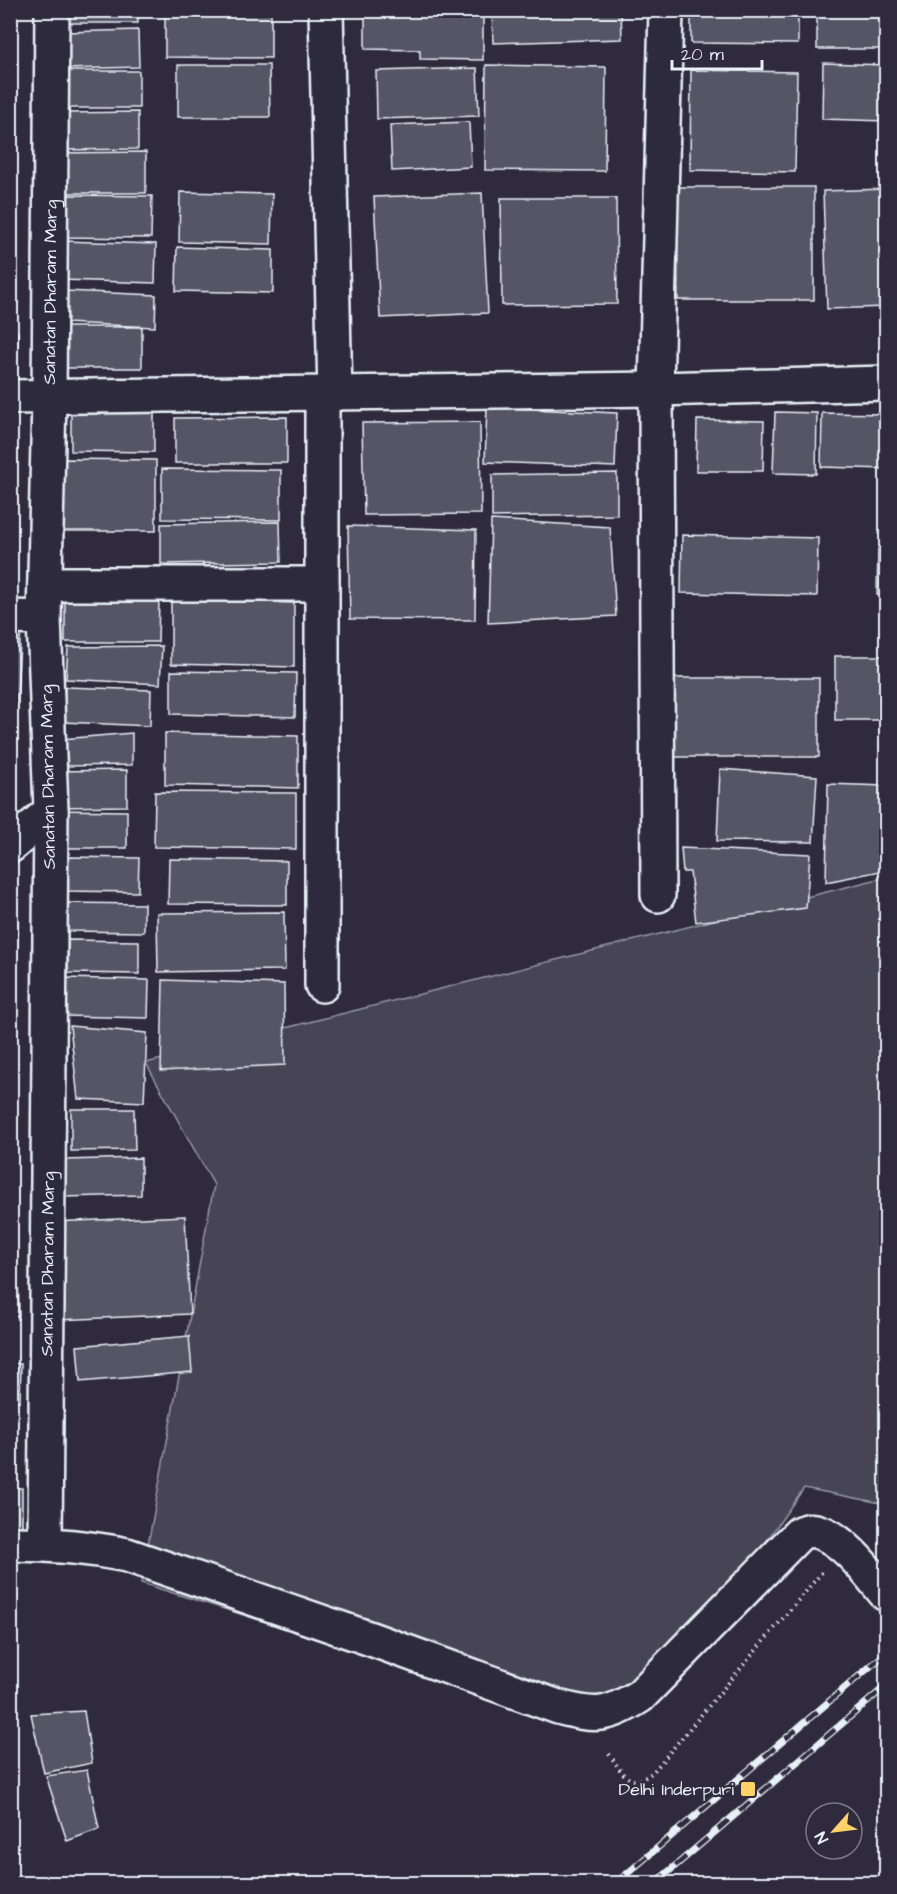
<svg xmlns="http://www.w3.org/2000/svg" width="897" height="1894" viewBox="0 0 897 1894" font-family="'Architects Daughter',sans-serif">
<rect width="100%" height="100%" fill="#2f2a3d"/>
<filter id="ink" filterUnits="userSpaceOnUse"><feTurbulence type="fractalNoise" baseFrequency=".0167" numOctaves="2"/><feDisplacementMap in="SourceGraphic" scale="12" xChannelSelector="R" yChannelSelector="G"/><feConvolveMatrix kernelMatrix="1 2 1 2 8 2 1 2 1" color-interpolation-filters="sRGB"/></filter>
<g filter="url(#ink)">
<path fill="#464455" stroke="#979aa6" stroke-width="1.5" d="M 886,877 L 886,1504 L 804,1488 L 650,1705 L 604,1728 L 141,1583 L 214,1185 L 146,1063 Z"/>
<path fill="#575565" stroke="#e8f1f8" stroke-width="1.5" d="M 10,10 L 13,10 L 14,42 L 10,42 Z
M 54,10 L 138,10 L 138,23 L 54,23 Z
M 165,10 L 271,10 L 271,58 L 165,57 Z
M 365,10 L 483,10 L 483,60 L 420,59 L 420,50 L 365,49 Z
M 492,10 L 621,10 L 622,39 L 493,43 Z
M 691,10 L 798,10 L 798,44 L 691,43 Z
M 817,10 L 886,10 L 886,49 L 817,49 Z
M 138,30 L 139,67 L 65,69 L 64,32 Z
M 823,63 L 886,65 L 886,121 L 822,119 Z
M 178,65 L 269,65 L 270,117 L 178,117 Z
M 486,65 L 606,67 L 605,171 L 485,170 Z
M 477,68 L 479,116 L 377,119 L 376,71 Z
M 691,70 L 797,72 L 795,172 L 690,170 Z
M 60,71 L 139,71 L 139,108 L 60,108 Z
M 138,112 L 138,149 L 65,150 L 65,113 Z
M 469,122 L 471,167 L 392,171 L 390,125 Z
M 146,152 L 146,193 L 58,193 L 58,153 Z
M 677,187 L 814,187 L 814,300 L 678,300 Z
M 886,189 L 886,307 L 827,309 L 823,191 Z
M 180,192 L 272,194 L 271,244 L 179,242 Z
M 482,193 L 488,313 L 380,318 L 374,197 Z
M 57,195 L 152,196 L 151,238 L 57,237 Z
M 501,198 L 616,198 L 617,304 L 502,305 Z
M 10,201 L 13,201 L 13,239 L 10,239 Z
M 63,241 L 156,244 L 155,283 L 62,280 Z
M 10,243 L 15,243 L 15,282 L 10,282 Z
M 177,247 L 273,250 L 273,293 L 176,291 Z
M 65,291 L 156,295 L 155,327 L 64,323 Z
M 65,327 L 142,327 L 142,368 L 65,368 Z
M 10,332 L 18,332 L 17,371 L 10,371 Z
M 487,407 L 617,413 L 615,467 L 485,462 Z
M 71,411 L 154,411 L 154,452 L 71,451 Z
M 775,412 L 817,413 L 816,474 L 773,473 Z
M 822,413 L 886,414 L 886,469 L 821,467 Z
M 287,417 L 287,463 L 175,463 L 175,418 Z
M 697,420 L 764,421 L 763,471 L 696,471 Z
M 480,422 L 481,514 L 364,515 L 362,423 Z
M 62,459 L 156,460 L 156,531 L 62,531 Z
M 162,469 L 281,470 L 281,520 L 162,519 Z
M 617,473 L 617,515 L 492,517 L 492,475 Z
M 491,520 L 610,527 L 616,616 L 488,623 Z
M 280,522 L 281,562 L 161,564 L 161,524 Z
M 348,526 L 476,530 L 475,620 L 350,619 Z
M 682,535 L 818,538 L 817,596 L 681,593 Z
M 10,548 L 14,548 L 14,589 L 10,589 Z
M 878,549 L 886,549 L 886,595 L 877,595 Z
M 65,598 L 159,599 L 158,642 L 65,642 Z
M 171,599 L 294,603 L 294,667 L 171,664 Z
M 10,626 L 21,627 L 16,711 L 10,711 Z
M 162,646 L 160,684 L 66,679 L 68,647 Z
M 835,656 L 886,656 L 886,720 L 835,720 Z
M 171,671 L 296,673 L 295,717 L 171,714 Z
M 673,678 L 819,678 L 819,757 L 673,757 Z
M 65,687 L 151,690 L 150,726 L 63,722 Z
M 132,733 L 132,765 L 63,766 L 62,739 Z
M 165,733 L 298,736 L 298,788 L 165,785 Z
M 720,769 L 817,776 L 813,842 L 717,841 Z
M 127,770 L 127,806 L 55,807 L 54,771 Z
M 828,784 L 886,786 L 886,870 L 826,882 Z
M 155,792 L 296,793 L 296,849 L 154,847 Z
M 54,810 L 127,811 L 127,848 L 54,848 Z
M 681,848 L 810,854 L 806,908 L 696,922 L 690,872 L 683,872 Z
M 65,857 L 139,858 L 138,892 L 64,891 Z
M 169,859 L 287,861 L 287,905 L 168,904 Z
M 68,903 L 144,904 L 144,932 L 67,931 Z
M 284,912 L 285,970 L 158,972 L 157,913 Z
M 10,917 L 18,921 L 17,970 L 10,974 Z
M 68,940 L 139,941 L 139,974 L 68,973 Z
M 63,978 L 149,980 L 148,1018 L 63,1016 Z
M 163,980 L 284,984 L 285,1065 L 161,1071 Z
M 70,1026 L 147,1033 L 144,1102 L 78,1099 Z
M 71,1109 L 134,1109 L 135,1150 L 71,1151 Z
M 141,1158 L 141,1195 L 64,1197 L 63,1160 Z
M 185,1216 L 190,1314 L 58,1320 L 53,1222 Z
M 10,1278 L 18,1278 L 19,1316 L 10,1316 Z
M 189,1336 L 192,1372 L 80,1382 L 77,1346 Z
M 10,1363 L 21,1364 L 20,1401 L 10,1401 Z
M 10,1402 L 15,1402 L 14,1443 L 10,1443 Z
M 10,1488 L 22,1488 L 22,1532 L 10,1532 Z
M 84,1711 L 92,1763 L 44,1773 L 31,1714 Z
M 87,1770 L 99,1829 L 67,1841 L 46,1776 Z"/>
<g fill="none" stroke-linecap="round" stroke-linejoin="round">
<g stroke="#e8f1f8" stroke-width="38">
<g id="street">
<path d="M 326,10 L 335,394"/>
<path d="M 322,394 L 322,985"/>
<path d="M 10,397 L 656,389 L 886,383"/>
<path d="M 45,584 L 322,584"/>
<path d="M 10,617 L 44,618"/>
<path d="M 10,846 L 51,811"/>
<path d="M 658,895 L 656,389 L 666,10"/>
<path d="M 10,1544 C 50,1544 88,1547 127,1555 L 371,1639 L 558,1707 C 596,1717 607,1717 640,1696 L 800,1533 C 807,1531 812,1529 819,1532 C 844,1539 870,1575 886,1594"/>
<path id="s1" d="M 45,1544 L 51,811 L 44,618 L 49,398 L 52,10"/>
</g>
</g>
<path stroke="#e8f1f8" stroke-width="4" stroke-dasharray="1.5 4.5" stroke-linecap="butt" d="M 609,1754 C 623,1773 629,1791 653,1772 L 823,1571"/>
<use href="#street" stroke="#2f2a3d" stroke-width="33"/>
<g stroke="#e8f1f8" stroke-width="7">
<path id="rail" d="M 615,1884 L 886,1653
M 654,1884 L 886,1686"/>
</g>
<use href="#rail" stroke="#2f2a3d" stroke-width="4.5" stroke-dasharray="14" stroke-linecap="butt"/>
</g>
</g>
<rect fill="#ffd166" stroke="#2f2a3d" stroke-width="2" x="740" y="1781" width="16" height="16" rx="3"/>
<g text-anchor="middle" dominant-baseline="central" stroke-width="4.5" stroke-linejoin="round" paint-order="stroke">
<g font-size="18" fill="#e8f1f8" stroke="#2f2a3d">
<text stroke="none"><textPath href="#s1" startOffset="1252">Sanatan Dharam Marg</textPath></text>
<text transform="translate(48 777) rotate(-91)">Sanatan Dharam Marg</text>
<text stroke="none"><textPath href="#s1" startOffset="280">Sanatan Dharam Marg</textPath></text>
</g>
<g font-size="18" fill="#e8f1f8" stroke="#2f2a3d" text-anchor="end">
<text x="734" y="1789">Delhi Inderpuri</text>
</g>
</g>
<rect width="897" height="1894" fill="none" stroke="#2f2a3d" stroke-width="36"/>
<rect x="18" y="18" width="861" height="1858" fill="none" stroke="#e8f1f8" stroke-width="2" filter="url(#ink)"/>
<g transform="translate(834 1831) rotate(242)"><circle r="28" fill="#2f2a3d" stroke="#797a88" stroke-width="1.5"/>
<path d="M0-4.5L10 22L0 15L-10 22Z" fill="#ffd166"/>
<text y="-9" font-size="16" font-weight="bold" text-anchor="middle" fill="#e8f1f8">N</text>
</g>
<path d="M672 60v9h90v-9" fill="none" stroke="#e8f1f8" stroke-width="3"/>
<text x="681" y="60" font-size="18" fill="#e8f1f8" stroke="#2f2a3d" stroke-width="4.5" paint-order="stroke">20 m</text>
</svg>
